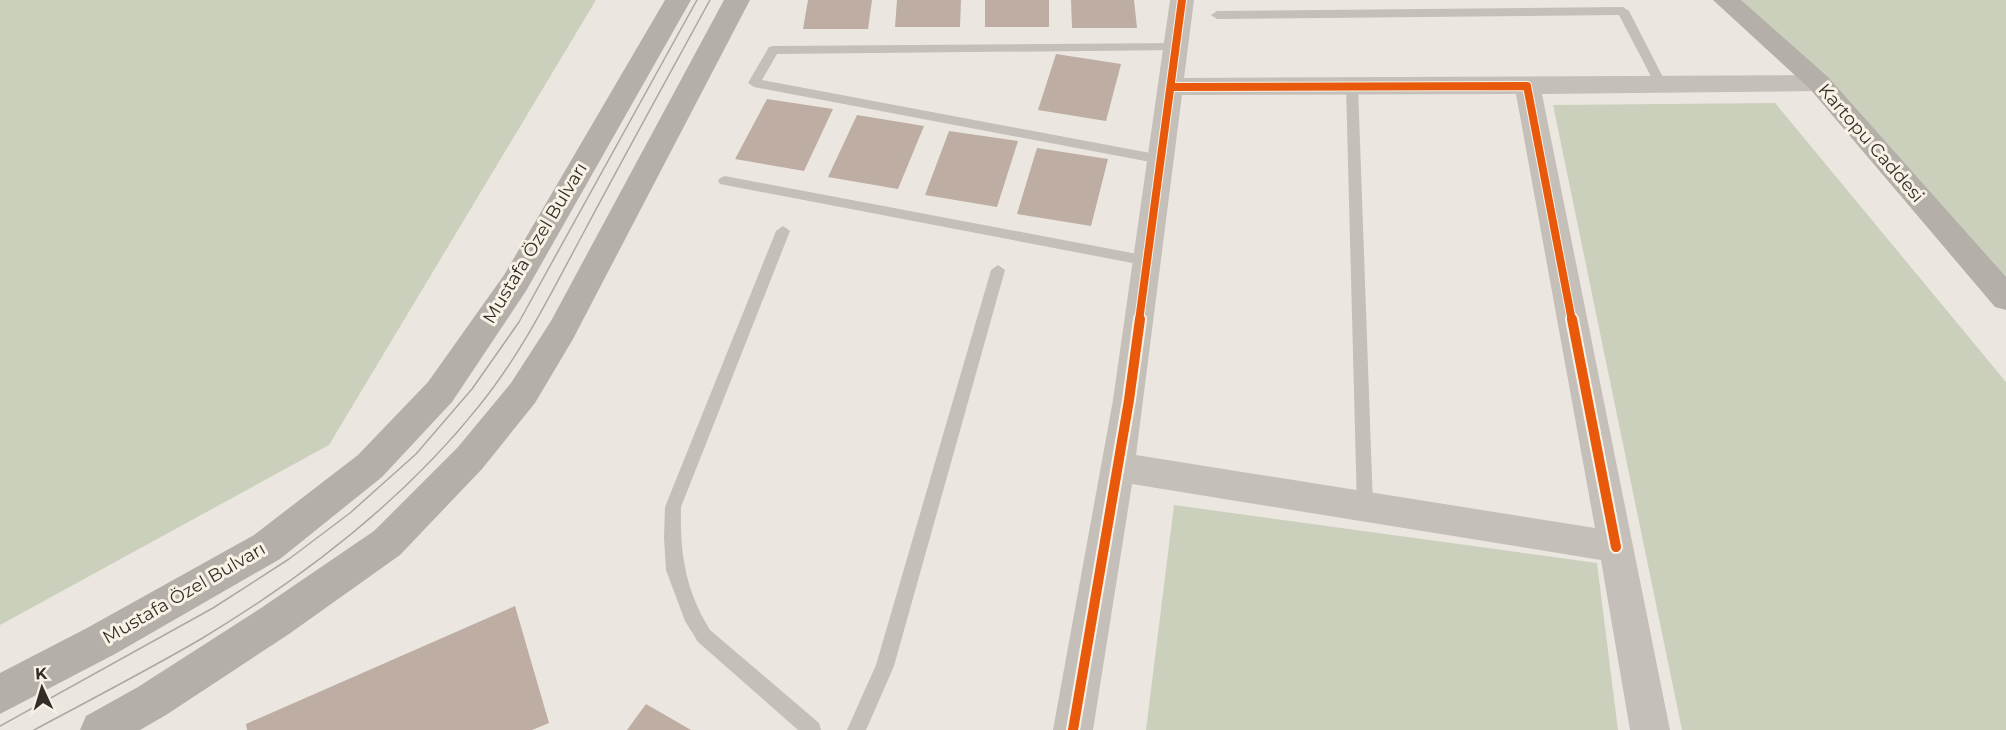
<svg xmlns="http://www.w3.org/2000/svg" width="2006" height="730" viewBox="0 0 2006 730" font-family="Montserrat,sans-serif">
<rect width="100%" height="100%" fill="#ebe7e0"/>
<path fill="#cad0bb" d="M 0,0 L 596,0 L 329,445 L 0,625 Z
M 1741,0 L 2006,0 L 2006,286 Z
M 1775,103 L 2006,382 L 2006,730 L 1682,730 L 1553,105 Z
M 1174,505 L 1597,563 L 1618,730 L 1146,730 Z"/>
<path fill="#bdada2" d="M 808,0 L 872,0 L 868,29 L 803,29 Z
M 897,0 L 961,0 L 960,27 L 895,27 Z
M 985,0 L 1049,0 L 1049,27 L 985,27 Z
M 1071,0 L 1134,0 L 1137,28 L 1072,28 Z
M 1056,54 L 1121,64 L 1106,121 L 1038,110 Z
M 767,99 L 833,109 L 804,171 L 735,159 Z
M 857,115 L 924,126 L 898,189 L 828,177 Z
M 949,131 L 1018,141 L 997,207 L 925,195 Z
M 1037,148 L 1108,159 L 1091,226 L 1017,214 Z
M 515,606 L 549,723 L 532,730 L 247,730 L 246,724 Z
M 646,704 L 691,730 L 627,730 Z"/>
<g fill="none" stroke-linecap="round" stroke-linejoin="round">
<path fill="#c4bfb8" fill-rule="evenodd" d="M 1623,7 L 1629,11 L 1667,85 L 1665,88 L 1657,88 L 1619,15 L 1217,19 L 1211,15 L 1217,11 Z
M 1176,43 L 1180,44 L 1180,50 L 777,54 L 762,80 L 1166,156 L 1167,159 L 1161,164 L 754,87 L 748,83 L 769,47 L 773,46 Z
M 1352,82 L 1358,86 L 1373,507 L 1371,512 L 1365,514 L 1359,512 L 1357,507 L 1346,86 Z
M 725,176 L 1148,256 L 1155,261 L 1148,266 L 720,184 L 718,181 L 720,178 Z
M 783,226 L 790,231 L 681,507 C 680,554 685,589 710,630 L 819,723 L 821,730 L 798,730 L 698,642 L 685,621 L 666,570 L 664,538 L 665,507 L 776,231 Z
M 998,265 L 1005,270 L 894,666 L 866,730 L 847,730 L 876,665 L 991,270 Z"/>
<path fill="#c4bfb8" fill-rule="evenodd" d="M 1170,0 L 1194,0 L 1184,78 L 1819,75 L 1828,77 L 1832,83 L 1828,89 L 1819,91 L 1542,94 L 1670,730 L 1630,730 L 1601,560 L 1132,484 L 1093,730 L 1053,730 L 1113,400 ZM 1516,94 L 1595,528 L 1136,455 L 1182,95 Z"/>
<path fill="#b5afa9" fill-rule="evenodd" d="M 665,0 L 691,0 L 526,291 L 452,402 L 382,477 L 280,559 L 115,654 L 0,714 L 0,673 L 87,628 L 254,535 L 358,455 L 428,382 L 504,275 Z
M 724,0 L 750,0 L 573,339 L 535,403 L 482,469 L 400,555 L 289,634 L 166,715 L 140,730 L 80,730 L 86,716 L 138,687 L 261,608 L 374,531 L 458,447 L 511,383 L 551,321 Z
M 1713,0 L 1741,0 L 1828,77 L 2006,277 L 2006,310 L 1995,307 L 1810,89 Z"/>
<path stroke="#aba7a3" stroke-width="1.5" d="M 0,726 L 213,608 L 289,559 L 350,513 L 416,454 L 472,389 L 519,322 L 697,0
M 34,730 C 90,700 146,671 201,639 C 304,577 404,500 479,406 C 523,352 552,291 585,230 C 626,153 668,77 710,0"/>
<g stroke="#f8f2e6" stroke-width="10">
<path id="cycleway-far1" d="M 1171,87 L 1527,86 L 1572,321
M 1139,321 L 1182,0"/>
</g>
<g stroke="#f8f2e6" stroke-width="14">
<path id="cycleway" d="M 1572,319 L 1616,547
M 1073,730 L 1129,400 L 1140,319"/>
</g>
<use href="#cycleway-far1" stroke="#e8590c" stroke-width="8"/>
<use href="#cycleway" stroke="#e8590c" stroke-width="10"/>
</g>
<g text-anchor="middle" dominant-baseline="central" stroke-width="6" stroke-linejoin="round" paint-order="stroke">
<g font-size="18" fill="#342d27" stroke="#f8f2e6">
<text transform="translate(1871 143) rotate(49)">Kartopu Caddesi</text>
<text transform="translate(535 243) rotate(-59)">Mustafa Özel Bulvarı</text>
<text transform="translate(184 593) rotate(-30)">Mustafa Özel Bulvarı</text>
</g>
</g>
<g transform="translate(42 688) rotate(356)" stroke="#f8f2e6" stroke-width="4.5" paint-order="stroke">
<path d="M0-4.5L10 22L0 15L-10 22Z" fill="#342d27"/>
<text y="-9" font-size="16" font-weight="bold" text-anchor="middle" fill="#342d27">K</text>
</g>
</svg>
